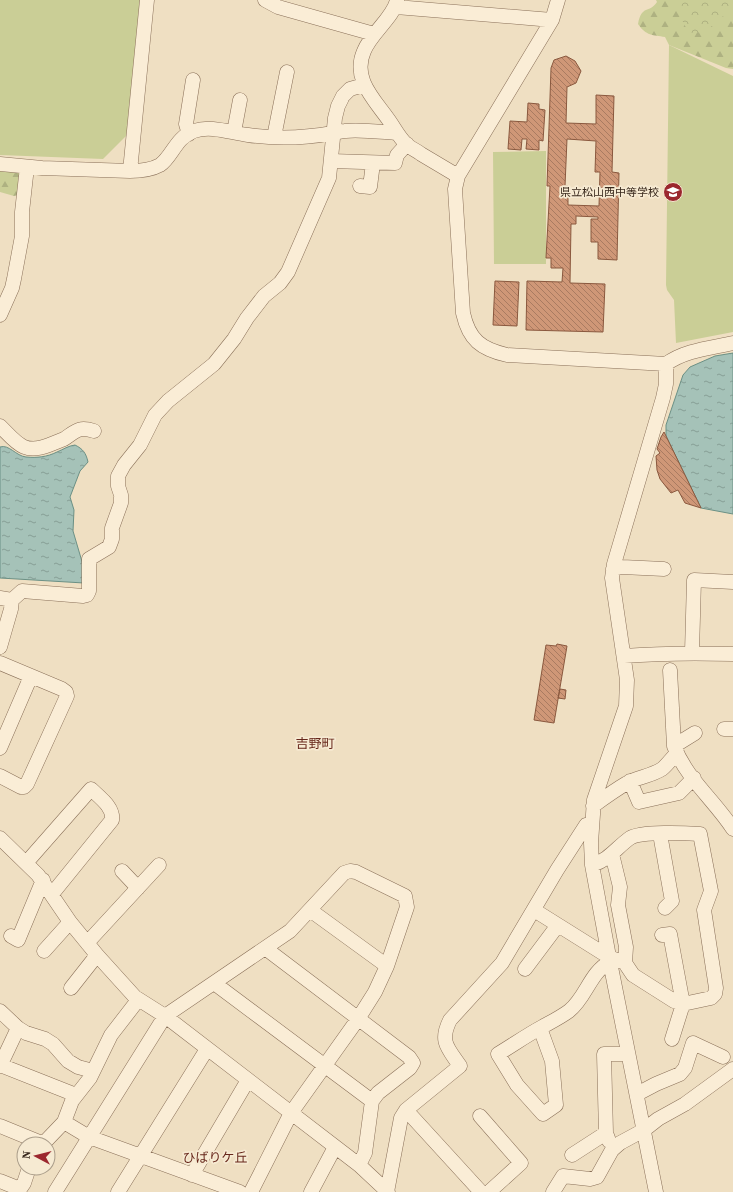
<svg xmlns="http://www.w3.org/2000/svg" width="733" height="1192" viewBox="0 0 733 1192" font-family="'Source Serif 4','Noto Sans JP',serif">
<defs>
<pattern id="forest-firs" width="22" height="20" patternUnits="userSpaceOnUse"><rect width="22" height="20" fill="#cace96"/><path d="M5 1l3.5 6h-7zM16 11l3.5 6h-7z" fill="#aeb181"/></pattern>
<pattern id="park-crowns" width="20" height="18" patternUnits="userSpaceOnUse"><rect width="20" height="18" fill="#cace96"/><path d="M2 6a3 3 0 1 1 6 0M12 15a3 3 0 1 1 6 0" fill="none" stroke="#aeb181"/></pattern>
<pattern id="water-ripples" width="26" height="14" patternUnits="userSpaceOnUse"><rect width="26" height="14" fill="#a5c2b8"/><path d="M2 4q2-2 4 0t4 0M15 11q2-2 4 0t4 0" fill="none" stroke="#879e95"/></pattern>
<pattern id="building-back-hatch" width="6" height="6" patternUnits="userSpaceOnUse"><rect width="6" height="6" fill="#cf9777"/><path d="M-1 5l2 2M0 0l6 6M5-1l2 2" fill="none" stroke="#a97b61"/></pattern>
</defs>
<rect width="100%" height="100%" fill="#efdfc2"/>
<path fill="#cace96" d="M 0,0 L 140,0 L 127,135 L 103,159 L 0,155 Z
M 669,45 L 733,76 L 733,332 L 676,343 L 674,300 L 667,290 L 666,285 Z
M 546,151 L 546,264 L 494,264 L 493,152 Z"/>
<path fill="url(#forest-firs)" d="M 656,0 L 733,0 L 733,69 L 726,68 L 669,45 L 665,37 C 653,35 646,36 638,24 C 642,4 649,14 657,2 Z
M 0,167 L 21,170 L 18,195 L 14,196 L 0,192 Z"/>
<path fill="url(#park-crowns)" d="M 684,0 L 733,0 L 733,10 L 730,10 L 705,32 L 689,33 L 678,13 Z"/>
<path fill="url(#water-ripples)" stroke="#6b9085" d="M 733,353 L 733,514 L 701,508 L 666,436 L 666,425 L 683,375 L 690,367 L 715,356 Z
M 75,445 C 83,449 86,453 88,462 L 80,471 L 70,497 L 74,510 L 73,531 L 83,565 L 84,583 L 0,578 L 0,447 C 9,444 16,456 26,457 C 37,458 47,457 57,452 C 64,449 68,446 75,445 Z"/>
<path fill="url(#building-back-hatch)" stroke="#8a583e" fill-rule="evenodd" d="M 566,56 L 575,61 L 581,71 L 576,83 L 567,87 L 566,123 L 596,124 L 596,95 L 614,96 L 612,172 L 619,173 L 617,260 L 598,259 L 598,242 L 591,242 L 591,219 L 598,219 L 598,217 L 576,216 L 576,224 L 571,224 L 570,283 L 605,284 L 603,332 L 526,330 L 527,281 L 562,282 L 563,268 L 551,268 L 551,258 L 546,258 L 550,186 L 547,186 L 551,68 L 554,60 ZM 567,139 L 596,141 L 595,172 L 600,172 L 599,206 L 568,205 L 568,186 L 565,186 Z
M 528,103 L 539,104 L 539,109 L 545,110 L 543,141 L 539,140 L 539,150 L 526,149 L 527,139 L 522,139 L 521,150 L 508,149 L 510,121 L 527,122 Z
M 495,281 L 519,282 L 517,326 L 493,325 Z
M 664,432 L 666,436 L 701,508 L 685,503 L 678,490 L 671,493 L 660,479 L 657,470 L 656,456 L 660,453 L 657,449 L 661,437 Z
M 557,644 L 567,646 L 554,723 L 534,720 L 546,645 L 556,646 Z
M 560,689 L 566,690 L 565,699 L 558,698 Z"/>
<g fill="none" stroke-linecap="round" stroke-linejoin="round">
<g stroke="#8a7059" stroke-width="15">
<path id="minor" d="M 265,0 L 278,7 L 374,34
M 397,0 C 394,17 371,33 364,51 C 352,78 373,98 388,119 C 394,127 398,136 406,144 C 410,148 416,150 421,154 C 433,161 446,169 458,176
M 558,0 L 552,20 L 458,176 L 455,189 L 456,205 L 463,313 C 469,340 481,349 507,355 L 666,364 C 685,350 711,348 733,343
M 396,7 L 552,20
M 234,132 L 240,100
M 189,134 L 186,124 L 193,80
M 274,137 L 287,72
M 331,161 L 395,163 L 397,155 L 407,144
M 0,164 L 42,168 L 130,171 C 140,171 151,170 160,165 C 172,157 176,137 194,131 C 211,125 231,133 248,135 C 275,139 305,138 333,133 C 337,133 341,131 345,131 C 358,129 382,132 396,133
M 130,171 L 147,0
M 360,186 L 370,187 L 373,163
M 0,315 L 12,288 L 14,279 L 22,236 L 22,212 L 27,167
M 0,426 C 17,443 24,455 49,445 C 54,443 59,441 64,439 C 76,431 79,426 94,431
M 613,569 L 622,567 L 664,569
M 0,598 L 12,600 L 22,591 L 83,596 L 87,595 L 89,591 L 89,559 L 109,547 L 112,539 L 112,528 L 121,503 L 121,495 L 118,486 L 118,476 L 124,465 L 140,445 L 155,415 L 168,401 L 214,364 L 234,339 L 247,318 L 264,296 L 280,283 L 288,272 L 329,178 L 335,118 L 338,106 L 343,96 L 350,89 L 364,85
M 0,647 L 11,609 L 12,600
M 692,652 L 694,580 L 733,582
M 624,656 C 661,653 696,653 733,654
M 0,663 L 62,689 L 66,692 L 67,696 L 27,784 L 24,787 L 21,787 L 0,776
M 670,670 L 674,746 C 686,778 715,801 733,829
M 724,729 L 733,729
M 674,746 L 695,733
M 0,748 L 31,676
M 630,781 L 639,802 L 679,793 L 694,778
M 593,806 C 604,798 615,790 627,783 C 638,777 651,776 662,769 C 667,765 672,758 677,753
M 660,834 L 672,901 L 665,908
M 0,838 L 38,875 L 70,922 L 97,955 L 135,997 L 165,1016 L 359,1165 L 388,1192
M 612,854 L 620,887 L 618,905 L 626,947 L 625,963
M 26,863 L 91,789 C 99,797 114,807 112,820 L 52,894
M 122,871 L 138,888
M 310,910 L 387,966
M 534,910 L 609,957 L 625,963 L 633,975 L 674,1001 L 683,1004 L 711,998 L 715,994 L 716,988 L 704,910 L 711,891 L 700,834 C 686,833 641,831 630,838 C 616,848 609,860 592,865
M 662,935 L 670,934 L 683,1004 L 672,1039
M 11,936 L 18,940 L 43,880
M 87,943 L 159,865
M 265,948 L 409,1057 L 413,1063 L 410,1068 L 378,1093 L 372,1101 L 365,1153 L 359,1165
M 44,951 L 70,922
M 525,969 L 558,925
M 214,983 L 372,1101
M 71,988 L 97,955
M 0,1011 L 18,1028 L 26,1033 L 45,1039 L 53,1044 L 68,1061 L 78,1067 L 93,1071
M 540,1028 L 552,1061 L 556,1105 L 543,1114 L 517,1085 L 498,1054 C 513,1045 527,1035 542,1027 C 551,1022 561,1017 569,1011 C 586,998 590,972 610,962
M 0,1065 L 76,1095
M 0,1066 L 18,1028
M 637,1094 L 656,1084 L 680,1074 L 685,1068 L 693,1043 L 723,1057
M 406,1110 L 481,1192
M 480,1116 L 521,1163 L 489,1192
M 64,1122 L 89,1137 L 240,1192
M 0,1126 L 44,1144
M 609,1141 L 606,1133 L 604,1054 L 628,1054
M 43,1144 L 64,1122 L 72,1101 L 90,1078 L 111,1035 L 138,1000
M 572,1155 L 606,1133
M 192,1175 L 248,1080
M 0,1181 L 20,1189
M 18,1192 L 24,1183 L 29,1168
M 55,1192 L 165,1016 L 290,931 L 344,873 L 350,871 L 356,872 L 405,896 L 407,907 L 387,966 L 375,992 L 358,1019 L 291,1113 L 251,1192
M 118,1192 L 207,1049
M 311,1192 L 335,1147
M 387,1192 L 401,1118 L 406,1110 L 460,1066 C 448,1048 439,1042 450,1020 L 502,963 L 557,870 L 586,825 L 592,824
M 553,1192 L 563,1176 L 590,1179 L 597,1177 L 612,1150 L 620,1143 L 644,1130 L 658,1119 L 685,1104 L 733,1069
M 656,1192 L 610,962 L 592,865 L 591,843 L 594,800 L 626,706 L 627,680 L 612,578 L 614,564 L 663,398 L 666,384 L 666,364"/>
</g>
<use href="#minor" stroke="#faedd6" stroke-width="14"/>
</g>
<defs>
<g id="school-disc" transform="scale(1)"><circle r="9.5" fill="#9b272e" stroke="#f6ead2"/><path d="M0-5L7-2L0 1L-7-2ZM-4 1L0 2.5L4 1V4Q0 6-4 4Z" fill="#fff"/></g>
</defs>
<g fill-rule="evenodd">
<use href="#school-disc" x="673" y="192"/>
</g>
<g text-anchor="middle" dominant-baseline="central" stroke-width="3.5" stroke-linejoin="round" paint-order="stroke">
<g font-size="11" fill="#39291d" stroke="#f6ead2" text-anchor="end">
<text x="659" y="192">県立松山西中等学校</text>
</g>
<g font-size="13" fill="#67271b" stroke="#f6ead2">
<text x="315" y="743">吉野町</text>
<text x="215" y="1157">ひばりケ丘</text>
</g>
</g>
<g transform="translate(36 1156) rotate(277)"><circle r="19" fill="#f6ead2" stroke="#aa9d8a"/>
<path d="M0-3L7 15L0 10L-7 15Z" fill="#9b272e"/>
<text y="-6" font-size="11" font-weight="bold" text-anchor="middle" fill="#39291d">N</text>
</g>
</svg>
